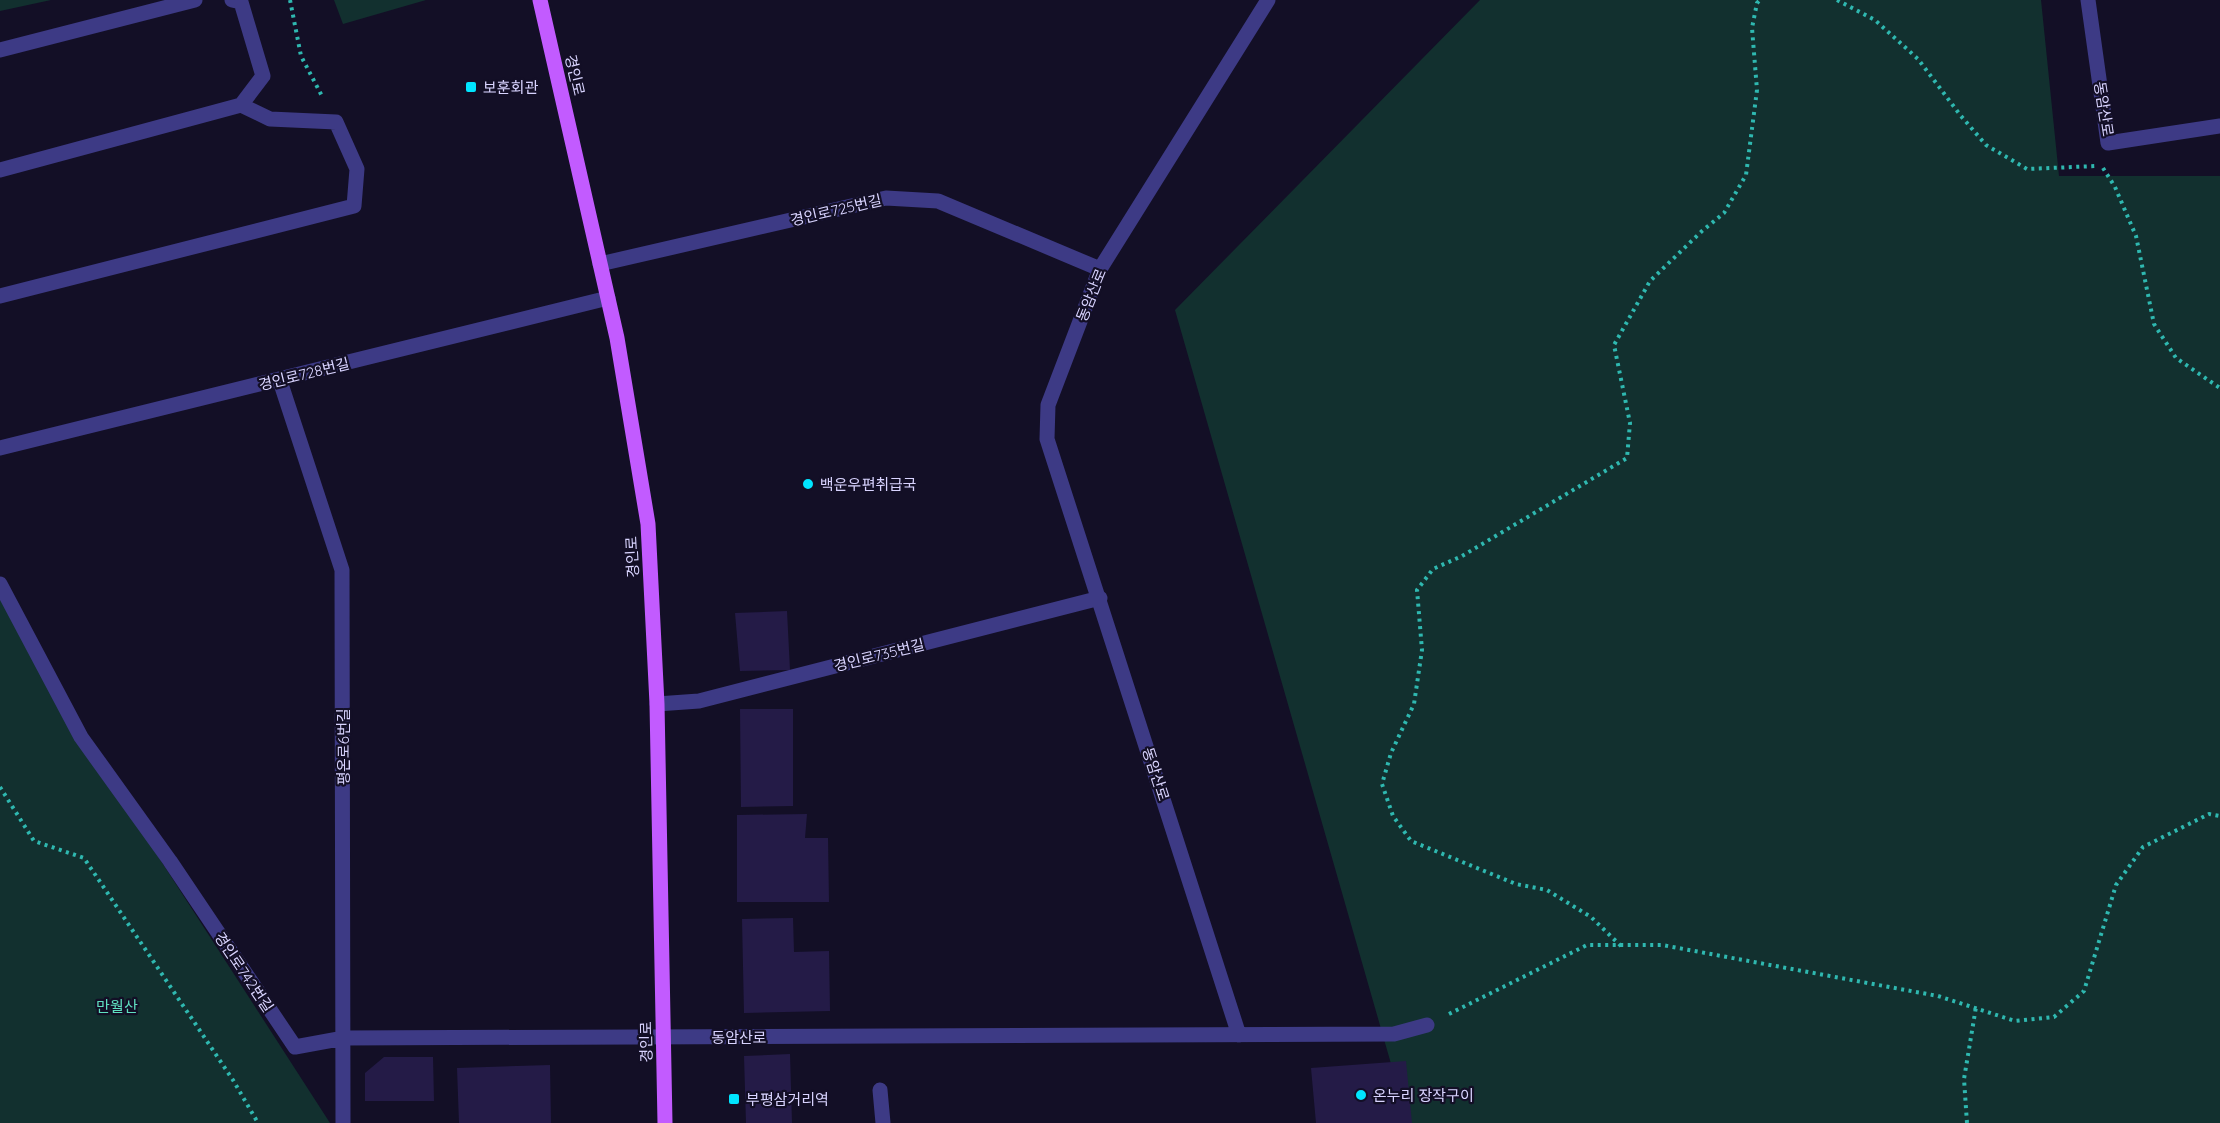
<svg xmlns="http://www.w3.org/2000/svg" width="2220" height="1123" viewBox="0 0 2220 1123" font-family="Quicksand,'Noto Sans KR',sans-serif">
<rect width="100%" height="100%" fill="#130f26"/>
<path fill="#12302f" d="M 0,0 L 51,0 L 0,11 Z
M 334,0 L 426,0 L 343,24 Z
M 1480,0 L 2041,0 L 2059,176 L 2220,176 L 2220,1123 L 1408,1123 L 1175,310 Z
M 0,584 L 81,737 L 330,1123 L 0,1123 Z"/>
<path fill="#241b47" d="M 787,611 L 790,670 L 740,671 L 735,613 Z
M 740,709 L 793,709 L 793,806 L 741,807 Z
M 807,814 L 805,838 L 828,838 L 829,902 L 737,902 L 737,815 Z
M 793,918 L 794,952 L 829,951 L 830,1011 L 744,1013 L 742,919 Z
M 790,1054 L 792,1123 L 746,1123 L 744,1056 Z
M 384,1057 L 433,1057 L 434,1101 L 365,1101 L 365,1073 Z
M 1406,1061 L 1412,1123 L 1316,1123 L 1311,1068 Z
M 550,1065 L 551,1123 L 459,1123 L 457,1068 Z"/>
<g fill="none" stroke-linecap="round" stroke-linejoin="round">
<path stroke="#2fb8b0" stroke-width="4" stroke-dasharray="3 4.5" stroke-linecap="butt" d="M 290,0 L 301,56 L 323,98
M 1837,0 L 1875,20 L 1918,59 L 1961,116 L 1986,145 L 2027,169 L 2096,166
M 2103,168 L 2115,187 L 2136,236 L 2154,324 L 2176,358 L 2220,388
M 0,787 L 34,841 L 84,858 L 233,1080 L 258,1123
M 1621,946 L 1591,917 L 1547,890 L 1516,884 L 1411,841 L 1393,816 L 1382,784 L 1391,753 L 1414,704 L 1422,650 L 1417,590 L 1433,569 L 1462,556 L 1627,458 L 1630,423 L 1614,345 L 1650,281 L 1702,231 L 1724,213 L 1746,175 L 1757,90 L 1752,28 L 1757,3 L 1760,0
M 1449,1014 L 1587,945 L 1662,945 L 1938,996 L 2015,1021 L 2054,1017 L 2084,991 L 2116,885 L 2143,847 L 2209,814 L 2220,816
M 1967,1123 L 1964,1079 L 1976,1007"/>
<path stroke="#3d3a85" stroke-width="15" d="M 232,0 L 241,2 L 263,76 L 241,105
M 2088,0 L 2108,143 L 2220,126
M 0,50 L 195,0
M 0,170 L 241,105 L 270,119 L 336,122 L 357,169 L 354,206 L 0,296
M 600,264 L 886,198 L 938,201 L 1100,269
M 280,381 L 342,570 L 343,1123
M 0,448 L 608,298
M 0,584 L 81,737 L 170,861 L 295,1047 L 344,1038 L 1394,1034 L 1427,1025
M 657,704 L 699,701 L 1100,598
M 1239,1035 L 1047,439 L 1048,405 L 1100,269 L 1268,0
M 880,1090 L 883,1123"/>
<path stroke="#c25bff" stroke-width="15" d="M 540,0 L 617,338 L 648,524 L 657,704 L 665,1123"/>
</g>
<g fill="#00e5ff" stroke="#130f26" stroke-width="2">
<rect x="465" y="81" width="12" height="12" rx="3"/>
<circle cx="808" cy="484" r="6"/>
<circle cx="1361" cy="1095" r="6"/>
<rect x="728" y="1093" width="12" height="12" rx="3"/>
</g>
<g text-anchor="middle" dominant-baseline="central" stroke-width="4.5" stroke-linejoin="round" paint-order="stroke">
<g font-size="15" fill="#d9d4ff" stroke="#130f26">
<text transform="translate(575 75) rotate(77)">경인로</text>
<text transform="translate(2104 109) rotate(81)">동암산로</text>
<text transform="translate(836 210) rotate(-13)">경인로725번길</text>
<text transform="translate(1091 295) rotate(-68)">동암산로</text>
<text transform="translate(304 374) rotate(-14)">경인로728번길</text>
<text transform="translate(632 557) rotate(-93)">경인로</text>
<text transform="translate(879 655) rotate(-14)">경인로735번길</text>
<text transform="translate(343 747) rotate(-90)">평온로6번길</text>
<text transform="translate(1156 774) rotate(72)">동암산로</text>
<text transform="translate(244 972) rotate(56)">경인로742번길</text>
<text x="739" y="1037">동암산로</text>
<text transform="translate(646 1042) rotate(-91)">경인로</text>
</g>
<g font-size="15" fill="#d9d4ff" stroke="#130f26" text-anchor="start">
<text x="483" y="87">보훈회관</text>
<text x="820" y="484">백운우편취급국</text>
<text x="1373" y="1095">온누리 장작구이</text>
<text x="746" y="1099">부평삼거리역</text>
</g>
<g font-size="15" fill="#5fe0c0" stroke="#130f26">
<text x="117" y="1006">만월산</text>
</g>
</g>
</svg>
